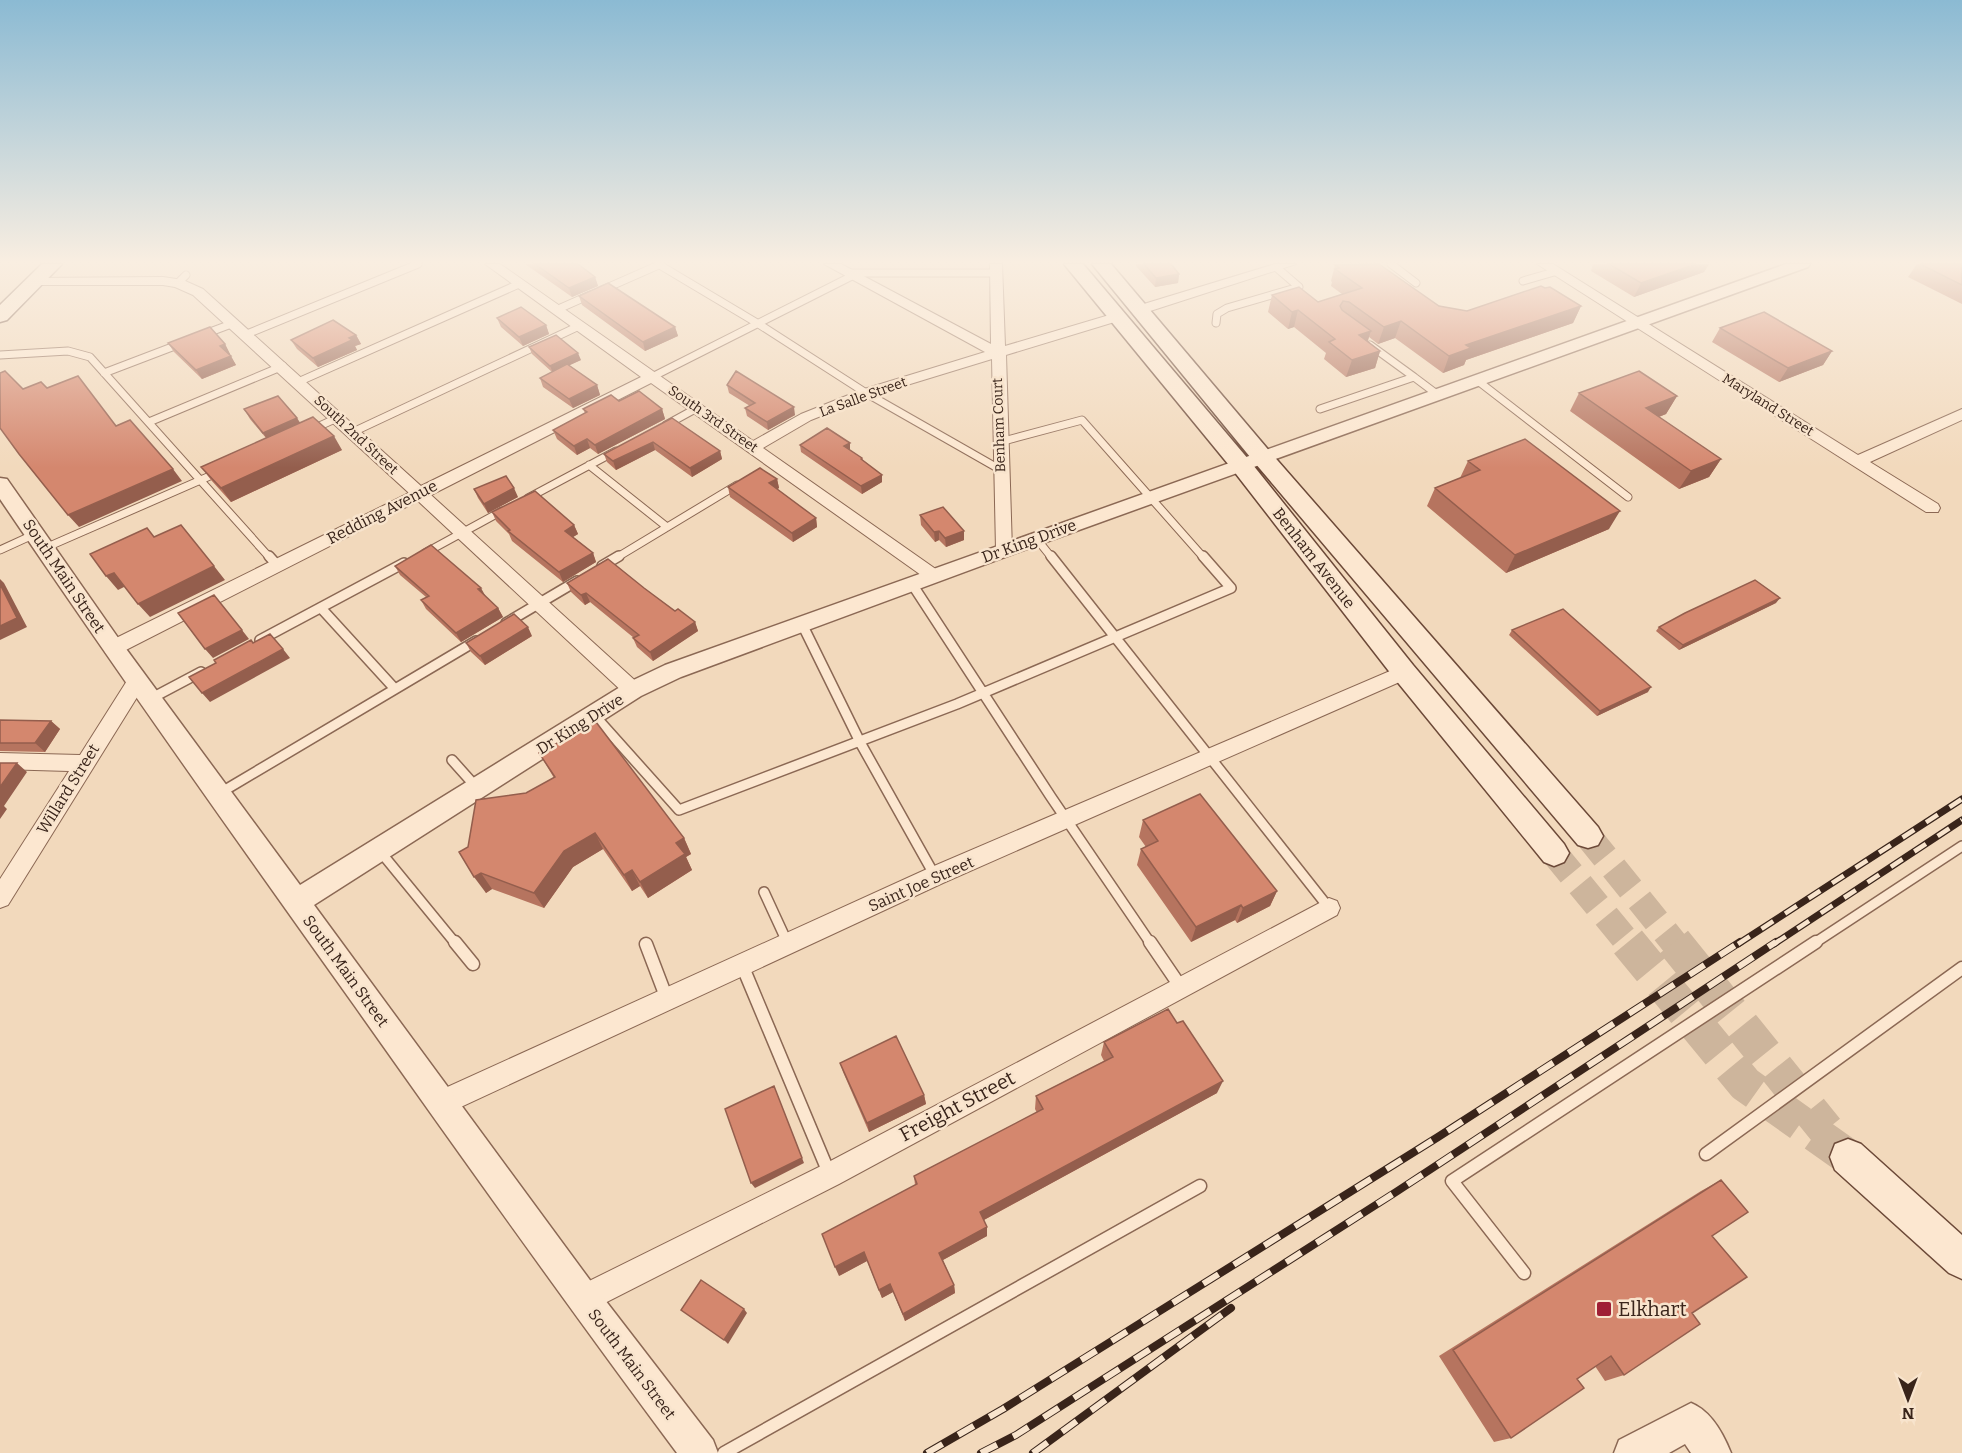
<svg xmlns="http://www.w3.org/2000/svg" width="1962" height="1453" viewBox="0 0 1962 1453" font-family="Bitter,serif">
<rect width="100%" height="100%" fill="#f2d9bc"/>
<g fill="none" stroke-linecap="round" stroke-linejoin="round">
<path stroke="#cdb59c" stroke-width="27" stroke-dasharray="27 14" stroke-linecap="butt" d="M 1588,836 L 1675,944
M 1554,853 L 1629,944"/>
<path stroke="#cdb59c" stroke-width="36" stroke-dasharray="36 18" stroke-linecap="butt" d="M 1628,942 L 1745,1084 L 1848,1157
M 1674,942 L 1826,1130"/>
<g stroke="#8b6854" stroke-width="9">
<path id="service-far2" d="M 658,264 L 757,323 L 866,393 L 1001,470
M 1391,264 L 1416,283
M 848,273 L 996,273
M 1523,281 L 1554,272
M 178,283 L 186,275
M 602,290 L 661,264
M 556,310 L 590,295
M 1216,323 L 1217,314 L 1227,308 L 1299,287 L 1277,268
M 247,334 L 418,264
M 202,335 L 234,323
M 1370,345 L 1414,377
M 0,355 L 68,351 L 90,357 L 270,558
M 104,373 L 180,344
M 652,377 L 852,276
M 1478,381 L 1628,497
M 298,382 L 519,284
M 1320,409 L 1414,377 L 1438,395
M 149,422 L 283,366
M 666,425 L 697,408
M 313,429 L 337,418
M 353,432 L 579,326
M 1000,442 L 1082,420 L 1204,558
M 589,465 L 667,527
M 528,498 L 616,451
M 1036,538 L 1052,558
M 45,548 L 219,472
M 0,550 L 35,534
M 425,553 L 502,511
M 616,558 L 737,485"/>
</g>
<g stroke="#8b6854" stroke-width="12">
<path id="service-far1" d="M 269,556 L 277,565
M 1051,556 L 1329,908
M 602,566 L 619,556
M 912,584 L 1051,797 L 1151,944
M 321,608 L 395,689
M 506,623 L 577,581
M 802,624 L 861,744 L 935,876
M 260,640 L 404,563
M 150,699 L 201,672
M 594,715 L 679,810 L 957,704 L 1231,588 L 1203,556
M 452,760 L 477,788
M 220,793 L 476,641
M 379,850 L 456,944
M 764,892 L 788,944
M 1813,944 L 1962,846"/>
</g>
<g stroke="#8b6854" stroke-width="15">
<path id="service" d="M 455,942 L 473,964
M 1150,942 L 1180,986
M 646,944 L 667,999
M 742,965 L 829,1173
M 1706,1154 L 1962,968
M 1524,1273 L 1452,1181 L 1816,942
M 724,1453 L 1200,1186"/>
</g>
<g stroke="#8b6854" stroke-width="2">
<path id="minor" d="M 485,264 L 500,264 L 753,441 L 801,414 L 861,390 L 985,352 L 824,264 L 841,264 L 991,344 L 990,264 L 1002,264 L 1005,346 L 1116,313 L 1123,317 L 1121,320 L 1006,355 L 1012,550 L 1010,554 L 998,554 L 996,550 L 992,359 L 871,396 L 811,420 L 763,448 L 940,572 L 943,576 L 940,580 L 928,580 L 651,383 L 431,495 L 640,685 L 642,690 L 640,695 L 633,697 L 626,695 L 418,501 L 120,653 L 113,655 L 106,653 L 104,648 L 106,643 L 409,493 L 193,295 L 175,287 L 163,285 L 37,285 L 32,284 L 30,281 L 32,278 L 163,277 L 183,280 L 203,289 L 421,486 L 641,377 Z
M 1275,264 L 1296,264 L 1144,313 L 1139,314 L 1132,310 L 1134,307 Z
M 1537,264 L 1553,264 L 1858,455 L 1962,409 L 1962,420 L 1870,462 L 1938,504 L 1940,508 L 1938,512 L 1926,512 Z
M 1404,665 L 1411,667 L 1413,672 L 1411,677 L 943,883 L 450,1112 L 441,1115 L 432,1112 L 429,1103 L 432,1094 L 927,869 Z
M 137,674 L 144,676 L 146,681 L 144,686 L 8,905 L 0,908 L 0,879 L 69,771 L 0,769 L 0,753 L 80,755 L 130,676 Z
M 1329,898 L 1337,901 L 1340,908 L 1337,915 L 839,1184 L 593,1309 L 583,1313 L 573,1309 L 569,1299 L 573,1289 L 821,1166 Z"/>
</g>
<g stroke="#8b6854" stroke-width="3">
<path id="tertiary" d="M 1786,264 L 1810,264 L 1808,267 L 1043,543 L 681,677 L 641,696 L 314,905 L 595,1287 L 713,1440 L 718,1453 L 677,1453 C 567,1305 460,1155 354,1005 C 234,837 115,669 0,499 L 0,478 L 7,479 L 121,642 L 300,885 L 625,684 L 665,665 Z
M 1691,1403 C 1711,1411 1723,1433 1731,1453 L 1691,1453 L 1685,1444 L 1669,1453 L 1614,1453 L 1619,1440 Z"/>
</g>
<g stroke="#6c4938" stroke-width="3">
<path id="secondary" d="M 42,264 L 62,264 L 7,320 L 0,322 L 0,305 Z
M 1064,264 L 1083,264 L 1249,460 L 1413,665 L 1564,844 L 1569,853 L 1564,862 L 1554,866 L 1544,862 L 1395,679 L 1233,470 Z
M 1092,264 L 1111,264 L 1271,453 L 1598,827 L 1603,836 L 1598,845 L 1588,848 L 1578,845 L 1255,463 Z
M 1848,1139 L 1861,1144 L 1962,1235 L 1962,1279 L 1949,1273 L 1835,1170 L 1830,1157 L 1835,1144 Z"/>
</g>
<use href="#service-far2" stroke="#fce7d0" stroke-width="7"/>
<use href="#service-far1" stroke="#fce7d0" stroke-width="9"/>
<use href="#service" stroke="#fce7d0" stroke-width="12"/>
<use href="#minor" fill="#fce7d0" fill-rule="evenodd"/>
<use href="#tertiary" fill="#fce7d0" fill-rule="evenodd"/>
<use href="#secondary" fill="#fce7d0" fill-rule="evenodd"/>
<g stroke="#39241a" stroke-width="7">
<path id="rail-far1" d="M 1738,944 L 1962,799
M 1774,944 L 1962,820"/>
</g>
<g stroke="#39241a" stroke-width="8">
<path id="rail" d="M 927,1453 L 1003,1409 L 1438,1137 L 1740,942
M 981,1453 L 1016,1435 L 1396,1192 L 1776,942
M 1033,1453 L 1231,1308"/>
</g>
<use href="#rail-far1" stroke="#f8e4cd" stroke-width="4.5" stroke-dasharray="14" stroke-linecap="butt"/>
<use href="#rail" stroke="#f8e4cd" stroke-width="6" stroke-dasharray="18" stroke-linecap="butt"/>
</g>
<path fill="#b6745f" d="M 525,264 L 578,264 L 595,277 L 598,286 L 572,297 Z
M 1136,264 L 1171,264 L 1179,274 L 1178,283 L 1155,287 L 1136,266 Z
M 1593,264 L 1709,264 L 1704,272 L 1634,297 L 1591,271 Z
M 1917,264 L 1962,264 L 1962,304 L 1908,277 Z
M 1335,265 L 1439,306 L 1467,311 L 1581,306 L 1573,323 L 1466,360 L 1464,365 L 1443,373 L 1395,338 L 1378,344 L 1369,337 L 1368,341 L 1380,351 L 1375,368 L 1346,377 L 1324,359 L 1326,353 L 1294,327 L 1288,329 L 1268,312 L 1272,295 L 1318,302 L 1342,294 L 1331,286 L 1332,282 L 1331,281 Z
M 579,296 L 675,327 L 678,336 L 645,351 L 582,305 Z
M 497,318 L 546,325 L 549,334 L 523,346 L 501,327 Z
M 1720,328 L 1832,351 L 1823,365 L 1779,382 L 1712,342 Z
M 356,335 L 361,344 L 355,346 L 357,350 L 318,367 L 297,349 L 291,340 Z
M 168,343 L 225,344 L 230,354 L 229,354 L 236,365 L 202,379 L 174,352 Z
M 529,347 L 581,360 L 569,365 L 597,385 L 600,395 L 573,408 L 543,387 L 540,378 L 552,372 L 532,354 Z
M 727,385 L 795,415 L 768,430 L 747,416 L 745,408 L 750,406 L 729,393 Z
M 1579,393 L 1677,396 L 1666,414 L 1659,417 L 1721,459 L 1709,477 L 1679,489 L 1570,411 Z
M 619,401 L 662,409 L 665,419 L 598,454 L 590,448 L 577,455 L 557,439 L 553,430 L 585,413 L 583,409 Z
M 244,409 L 300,423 L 342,450 L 231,502 L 211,480 L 201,467 L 266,438 L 250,419 Z
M 672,418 L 720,451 L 722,459 L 692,477 L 655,450 L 616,470 L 607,462 L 604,454 Z
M 800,445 L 850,450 L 862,458 L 863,460 L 882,475 L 882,482 L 862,494 L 801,452 Z
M 1468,461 L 1609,529 L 1506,573 L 1427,506 L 1435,488 L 1460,478 Z
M 777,479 L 779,488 L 777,489 L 816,518 L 817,527 L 793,542 L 730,497 L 728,487 Z
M 474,489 L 518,497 L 488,513 L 478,498 Z
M 492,512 L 574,525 L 578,534 L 573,537 L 593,553 L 596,562 L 563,582 L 512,541 L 509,534 L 496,521 Z
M 920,515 L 964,540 L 946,547 L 939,540 L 935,542 L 921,525 Z
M 395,566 L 486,597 L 498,608 L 503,617 L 461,642 L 426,609 L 421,600 L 426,597 L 400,575 Z
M 567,583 L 644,588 L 675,611 L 695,622 L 698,631 L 653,661 L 637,647 L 633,638 L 634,638 L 590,602 L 585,605 L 571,592 Z
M 1776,603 L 1679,650 L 1656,631 L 1659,627 Z
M 1512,630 L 1648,692 L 1597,716 L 1509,635 Z
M 532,636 L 485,665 L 471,652 L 466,643 Z
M 0,720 L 51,721 L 60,729 L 45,752 L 0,751 Z
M 539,753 L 684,838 L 691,854 L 686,857 L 692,870 L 648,898 L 640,886 L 632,891 L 603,849 L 573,867 L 544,908 L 492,889 L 486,893 L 468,847 L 526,793 L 554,778 Z
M 1143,820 L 1277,891 L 1270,906 L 1237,923 L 1235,920 L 1191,942 L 1137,865 L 1141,849 L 1146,847 L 1139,837 Z
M 1104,1042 L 1217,1093 L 984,1220 L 987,1236 L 943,1260 L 954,1285 L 955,1293 L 905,1321 L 893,1292 L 882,1298 L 867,1261 L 839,1276 L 915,1185 L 914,1176 L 1037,1113 L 1035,1109 L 1036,1096 L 1104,1061 L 1101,1055 Z
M 840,1063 L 924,1095 L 926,1104 L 869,1132 L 843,1072 Z
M 1721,1180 L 1712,1236 L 1624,1375 L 1605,1381 L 1595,1366 L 1577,1379 L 1511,1438 L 1494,1442 L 1439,1356 L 1701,1191 Z"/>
<path fill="#945e4d" d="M 1696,264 L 1709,264 L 1704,272 L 1634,297 L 1641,283 Z
M 1179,274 L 1178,283 L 1155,287 L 1156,278 Z
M 595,277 L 598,286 L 572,297 L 569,288 Z
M 1581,306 L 1573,323 L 1466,360 L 1464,365 L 1443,373 L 1449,356 L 1466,345 Z
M 1298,310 L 1294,327 L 1288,329 L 1292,312 Z
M 1401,321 L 1395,338 L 1378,344 L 1384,327 Z
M 546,325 L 549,334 L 523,346 L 519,337 Z
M 675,327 L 678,336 L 645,351 L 643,342 Z
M 1371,331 L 1365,348 L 1359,335 Z
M 356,335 L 361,344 L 355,346 L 357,350 L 318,367 L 313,358 L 349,338 Z
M 225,344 L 230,354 L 226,355 L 220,346 Z
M 1380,351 L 1375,368 L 1346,377 L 1352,360 Z
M 1832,351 L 1823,365 L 1779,382 L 1788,368 Z
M 578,353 L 581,360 L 553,373 L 550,366 Z
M 231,356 L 236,365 L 202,379 L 196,370 Z
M 597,385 L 600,395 L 573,408 L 569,399 Z
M 1677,396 L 1666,414 L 1635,426 L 1646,408 Z
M 794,407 L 795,415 L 768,430 L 767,422 Z
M 662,409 L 665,419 L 598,454 L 595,445 Z
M 297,418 L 303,427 L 269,442 L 263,433 Z
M 334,436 L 342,450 L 231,502 L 221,488 Z
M 587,439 L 590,448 L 577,455 L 574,446 Z
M 653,442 L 655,450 L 616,470 L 613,461 Z
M 850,443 L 850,450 L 844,446 Z
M 720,451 L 722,459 L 692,477 L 690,468 Z
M 1721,459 L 1709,477 L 1679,489 L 1691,471 Z
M 173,469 L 182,481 L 79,527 L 68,515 Z
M 882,475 L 882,482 L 862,494 L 861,486 Z
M 777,479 L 779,488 L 771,493 L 769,483 Z
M 514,488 L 518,497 L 488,513 L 484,504 Z
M 1620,511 L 1609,529 L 1506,573 L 1515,555 Z
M 816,518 L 817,527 L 793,542 L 792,533 Z
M 574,525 L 578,534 L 568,540 L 565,531 Z
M 939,531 L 939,540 L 935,542 L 934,532 Z
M 964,531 L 964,540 L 946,547 L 945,538 Z
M 593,553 L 596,562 L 563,582 L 559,572 Z
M 214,566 L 225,580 L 150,617 L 138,604 Z
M 114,573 L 126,586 L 118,590 L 106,576 Z
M 0,579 L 4,583 L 27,627 L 0,640 Z
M 481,588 L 486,597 L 478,589 Z
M 586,593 L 590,602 L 585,605 L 581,595 Z
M 1780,598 L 1776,603 L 1679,650 L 1683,645 Z
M 498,608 L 503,617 L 461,642 L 456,633 Z
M 695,622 L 698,631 L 653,661 L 650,652 Z
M 528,627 L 532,636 L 485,665 L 480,656 Z
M 242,630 L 249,639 L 213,658 L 205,649 Z
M 283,649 L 290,658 L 210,702 L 202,693 Z
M 1651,687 L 1648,692 L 1597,716 L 1600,711 Z
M 51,721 L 60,729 L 45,752 L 35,743 Z
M 17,763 L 27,772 L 4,806 L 7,809 L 0,819 L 0,787 Z
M 595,833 L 603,849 L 573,867 L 544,908 L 534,893 L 564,851 Z
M 684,838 L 691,854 L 686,857 L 692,870 L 648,898 L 640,882 L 676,843 Z
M 632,870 L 640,886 L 632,891 L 624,875 Z
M 481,873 L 492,889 L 486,893 L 474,877 Z
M 1277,891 L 1270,906 L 1237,923 L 1243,908 Z
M 1241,905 L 1235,920 L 1191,942 L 1196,927 Z
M 1223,1081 L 1217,1093 L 980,1222 L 980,1212 Z
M 774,1086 L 804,1163 L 755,1188 L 751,1183 Z
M 924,1095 L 926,1104 L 869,1132 L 867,1123 Z
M 987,1227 L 987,1236 L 941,1261 L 939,1253 Z
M 864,1252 L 867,1261 L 839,1276 L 835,1267 Z
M 890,1284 L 893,1292 L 882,1298 L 879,1290 Z
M 954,1285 L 955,1293 L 905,1321 L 903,1314 Z
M 744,1309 L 747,1313 L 728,1344 L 724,1340 Z"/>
<path fill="#d4876e" stroke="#945e4d" stroke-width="1.5" d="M 535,264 L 578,264 L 595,277 L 569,288 Z
M 1144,264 L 1171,264 L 1179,274 L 1156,278 Z
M 1379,264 L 1439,306 L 1467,311 L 1541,286 L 1545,288 L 1550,287 L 1581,306 L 1466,345 L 1471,348 L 1449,356 L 1401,321 L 1384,327 L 1349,302 L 1343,301 L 1340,306 L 1342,310 L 1371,331 L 1359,335 L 1380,351 L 1352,360 L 1329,342 L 1335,339 L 1298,310 L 1292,312 L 1272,295 L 1299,287 L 1318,302 L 1362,288 L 1335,269 L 1339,268 L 1335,265 Z
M 1609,264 L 1696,264 L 1641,283 Z
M 1920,264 L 1962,264 L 1962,285 Z
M 608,283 L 675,327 L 643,342 L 579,296 Z
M 521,307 L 546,325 L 519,337 L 497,318 Z
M 1764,312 L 1832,351 L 1788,368 L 1720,328 Z
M 333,320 L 356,335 L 349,338 L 352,340 L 313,358 L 291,340 Z
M 210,327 L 225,344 L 220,346 L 231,356 L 196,370 L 168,343 Z
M 556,335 L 578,353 L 550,366 L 529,347 Z
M 567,364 L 597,385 L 569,399 L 540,378 Z
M 5,371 L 23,389 L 41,382 L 47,388 L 78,376 L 116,426 L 130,420 L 173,469 L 68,515 L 19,454 L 0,428 L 0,373 Z
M 736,371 L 794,407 L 767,422 L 745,408 L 755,403 L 727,385 Z
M 1639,371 L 1677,396 L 1646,408 L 1721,459 L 1691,471 L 1579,393 Z
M 639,391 L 662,409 L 595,445 L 587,439 L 574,446 L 553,430 L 587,412 L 583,409 L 611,395 L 619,401 Z
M 278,396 L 297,418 L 263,433 L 244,409 Z
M 313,417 L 334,436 L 221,488 L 201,467 Z
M 672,418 L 720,451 L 690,468 L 653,442 L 613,461 L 604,454 Z
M 827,428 L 850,443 L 844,446 L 862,458 L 861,459 L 882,475 L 861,486 L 800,445 Z
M 1525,439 L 1620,511 L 1515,555 L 1435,488 L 1480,470 L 1468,461 Z
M 760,468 L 777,479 L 769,483 L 816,518 L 792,533 L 728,487 Z
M 506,476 L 514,488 L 484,504 L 474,489 Z
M 535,491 L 574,525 L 565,531 L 593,553 L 559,572 L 508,531 L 510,530 L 492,512 Z
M 943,507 L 964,531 L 945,538 L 939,531 L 934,532 L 920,515 Z
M 181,525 L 214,566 L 138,604 L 114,573 L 106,576 L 90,554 L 147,528 L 154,537 Z
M 431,545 L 481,588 L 478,589 L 498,608 L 456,633 L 421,600 L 429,596 L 395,566 Z
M 608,559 L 644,588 L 675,611 L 678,609 L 695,622 L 650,652 L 633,638 L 639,635 L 586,593 L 581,595 L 567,583 Z
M 1755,580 L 1780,598 L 1683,645 L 1659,627 L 1685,613 Z
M 0,584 L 17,618 L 0,626 Z
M 214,595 L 242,630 L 205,649 L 178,613 Z
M 1563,609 L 1651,687 L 1600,711 L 1512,630 Z
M 514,614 L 528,627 L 480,656 L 466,643 Z
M 270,634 L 283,649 L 202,693 L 189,677 L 216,663 L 214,660 L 251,640 L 253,643 Z
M 0,720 L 51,721 L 35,743 L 0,743 Z
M 596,722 L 684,838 L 676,843 L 685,854 L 640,882 L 632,870 L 624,875 L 595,833 L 564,851 L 534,893 L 481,873 L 474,877 L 459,852 L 468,847 L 476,800 L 526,793 L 555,777 L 539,753 Z
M 0,763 L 17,763 L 0,787 Z
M 1200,794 L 1277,891 L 1243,908 L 1241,905 L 1196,927 L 1141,849 L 1158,841 L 1143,820 Z
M 1168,1009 L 1177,1023 L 1183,1021 L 1223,1081 L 980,1212 L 987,1227 L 939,1253 L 954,1285 L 903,1314 L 890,1284 L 879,1290 L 864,1252 L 835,1267 L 822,1234 L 917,1184 L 914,1176 L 1043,1109 L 1036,1096 L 1113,1057 L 1104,1042 Z
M 896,1036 L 924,1095 L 867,1123 L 840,1063 Z
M 774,1086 L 802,1158 L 751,1183 L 725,1109 Z
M 1721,1180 L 1748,1212 L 1712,1236 L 1747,1277 L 1692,1313 L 1700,1324 L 1624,1375 L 1611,1356 L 1577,1379 L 1584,1388 L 1511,1438 L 1453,1350 Z
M 701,1280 L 744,1309 L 724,1340 L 681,1310 Z"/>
<linearGradient id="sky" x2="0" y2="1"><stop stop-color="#8bbad3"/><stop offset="0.56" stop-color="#f9eee1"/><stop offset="1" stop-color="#f9eee1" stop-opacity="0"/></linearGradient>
<rect width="1962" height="468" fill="url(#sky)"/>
<rect fill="#9f1f35" stroke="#f8e4cd" stroke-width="2" x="1596" y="1301" width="16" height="16" rx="3"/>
<g text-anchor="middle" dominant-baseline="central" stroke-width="5" stroke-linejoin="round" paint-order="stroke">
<g font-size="14" fill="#39241a" stroke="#f8e4cd">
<text transform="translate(863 397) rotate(-20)">La Salle Street</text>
<text transform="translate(1768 405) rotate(32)">Maryland Street</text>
<text transform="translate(713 419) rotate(35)">South 3rd Street</text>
<text transform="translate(999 425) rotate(-92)">Benham Court</text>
<text transform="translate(356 435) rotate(43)">South 2nd Street</text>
</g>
<g font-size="16" fill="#39241a" stroke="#f8e4cd">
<text transform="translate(382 512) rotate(-27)">Redding Avenue</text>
<text transform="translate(1029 541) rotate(-20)">Dr King Drive</text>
<text transform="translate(1314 558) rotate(52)">Benham Avenue</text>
<text transform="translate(64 576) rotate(56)">South Main Street</text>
<text transform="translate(580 724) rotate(-32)">Dr King Drive</text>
<text transform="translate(68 789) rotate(-58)">Willard Street</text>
<text transform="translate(921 884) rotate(-24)">Saint Joe Street</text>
<text transform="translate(346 971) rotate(54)">South Main Street</text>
<text transform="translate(632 1364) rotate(53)">South Main Street</text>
</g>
<g font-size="20" fill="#39241a" stroke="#f8e4cd">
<text transform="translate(957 1106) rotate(-28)">Freight Street</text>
</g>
<g font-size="20" fill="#39241a" stroke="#f8e4cd" text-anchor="start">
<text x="1618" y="1309">Elkhart</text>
</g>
</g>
<g transform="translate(1908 1399) rotate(180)" stroke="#f8e4cd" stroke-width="4.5" paint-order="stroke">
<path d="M0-4.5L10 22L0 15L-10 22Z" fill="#39241a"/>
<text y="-9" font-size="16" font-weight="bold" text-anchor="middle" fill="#39241a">N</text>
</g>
</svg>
